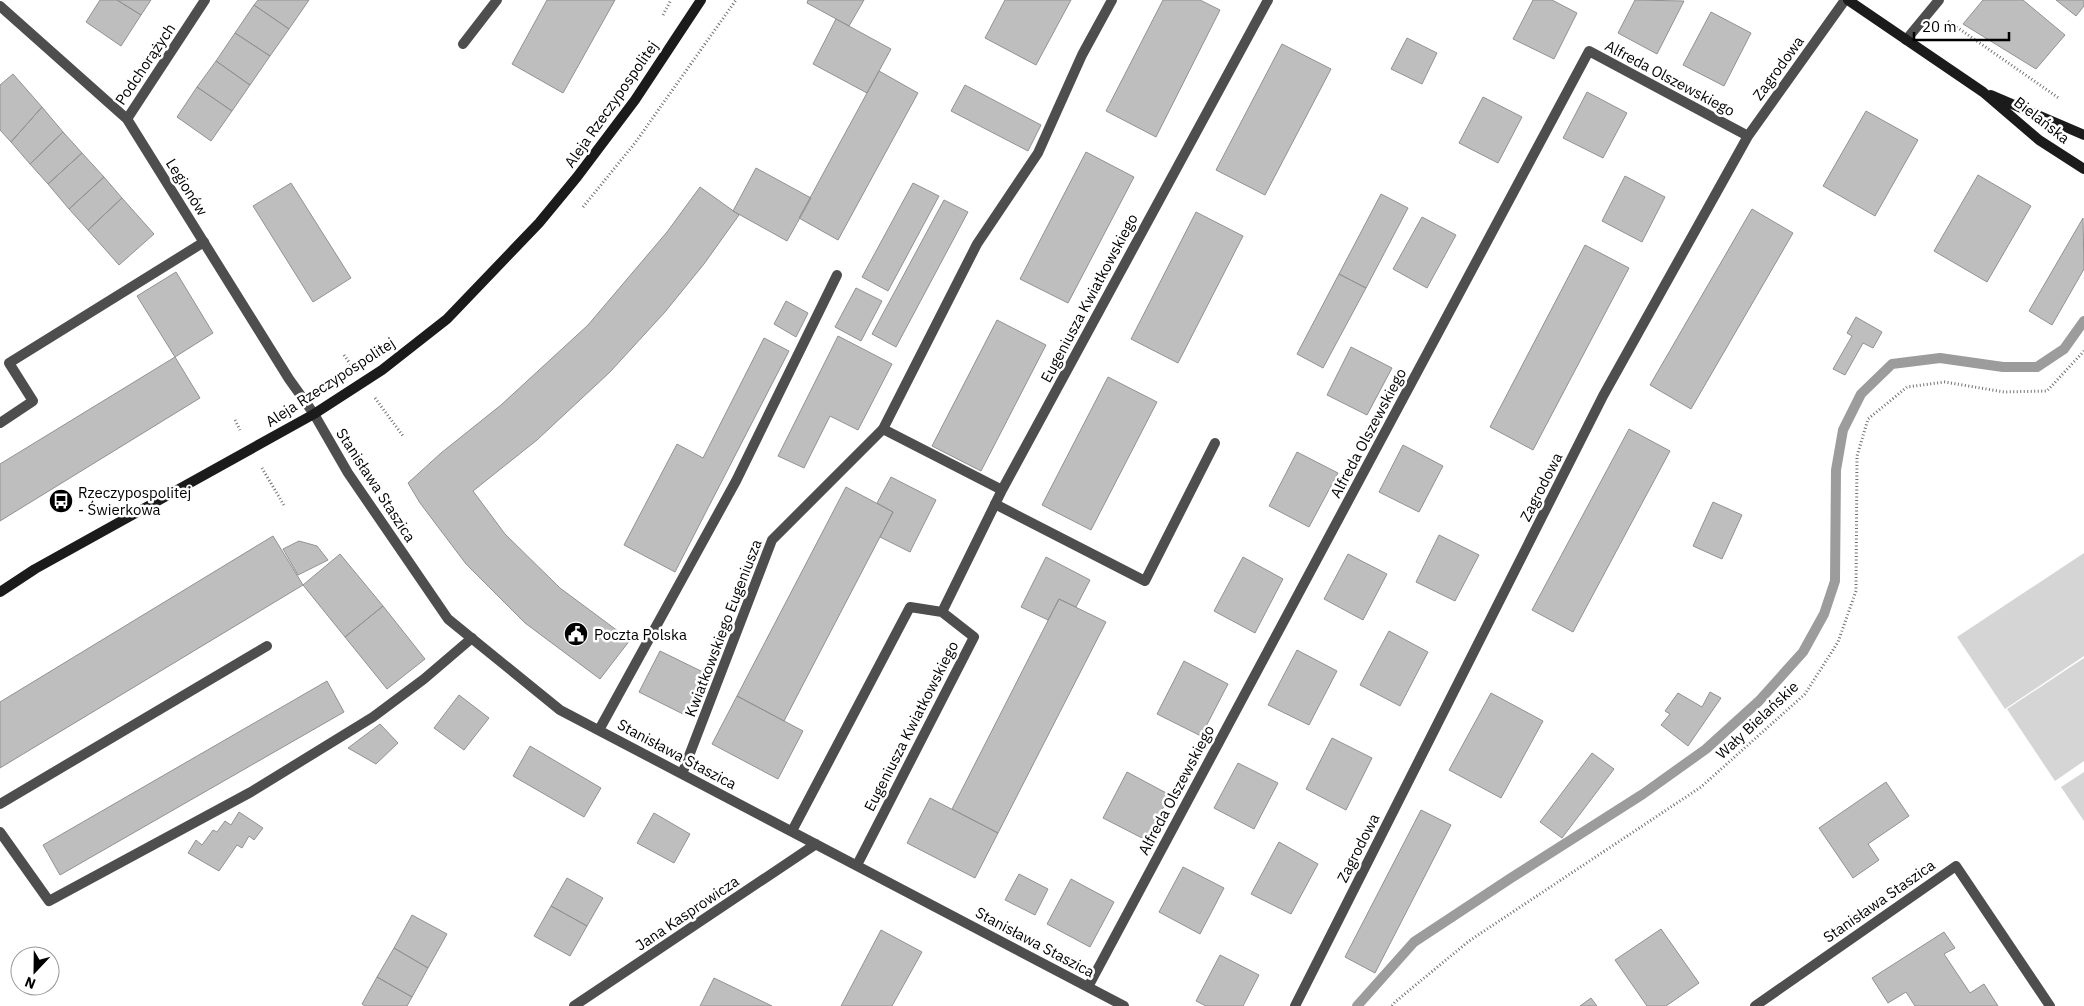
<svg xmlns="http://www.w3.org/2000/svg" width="2084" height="1006" viewBox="0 0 2084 1006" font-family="'IBM Plex Sans',sans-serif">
<rect width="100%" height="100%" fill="#fff"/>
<path fill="#d5d5d5" d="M 2084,553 L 2084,656 L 2005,709 L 1957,637 Z
M 2084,658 L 2084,761 L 2055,781 L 2007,709 Z
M 2084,772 L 2084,821 L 2061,787 Z"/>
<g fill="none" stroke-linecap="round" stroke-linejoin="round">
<path stroke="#9c9c9c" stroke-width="10" d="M 1357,1006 L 1414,942 L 1511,878 L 1643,794 L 1706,749 L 1759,701 L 1803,652 L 1824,614 L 1835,581 L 1836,470 L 1843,430 L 1861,394 L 1892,364 L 1940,358 L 2003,367 L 2037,367 L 2064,349 L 2084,321"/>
</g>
<path fill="#bebebe" stroke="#929292" d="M 100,0 L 117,0 L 141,15 L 121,46 L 86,22 Z
M 117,0 L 151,0 L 141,15 Z
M 258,0 L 309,0 L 289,29 L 254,5 Z
M 547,0 L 615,0 L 563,93 L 512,64 Z
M 808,0 L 864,0 L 849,26 L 807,3 Z
M 1005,0 L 1071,0 L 1036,65 L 985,38 Z
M 1163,0 L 1200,0 L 1220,10 L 1156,137 L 1106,111 Z
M 1533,0 L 1552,0 L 1577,13 L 1554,59 L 1513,39 Z
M 1635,0 L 1684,1 L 1657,54 L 1618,33 Z
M 1983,0 L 2023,0 L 2065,35 L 2036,69 L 1963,24 Z
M 2056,0 L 2084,0 L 2084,6 L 2076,16 Z
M 254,5 L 289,29 L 270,56 L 235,33 Z
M 1711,12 L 1751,33 L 1724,86 L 1683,65 Z
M 836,19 L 891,49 L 867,93 L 813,64 Z
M 235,33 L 270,56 L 250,85 L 216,61 Z
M 1407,38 L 1437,53 L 1422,84 L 1391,69 Z
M 1282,44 L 1331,69 L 1265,195 L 1216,170 Z
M 216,61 L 250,85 L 232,111 L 197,87 Z
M 879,71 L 918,93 L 838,240 L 799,218 Z
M 13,74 L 42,107 L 11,142 L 0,130 L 0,85 Z
M 965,85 L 1041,125 L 1028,151 L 951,111 Z
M 197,87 L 232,111 L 211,141 L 177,117 Z
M 1587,92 L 1627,113 L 1603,158 L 1563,138 Z
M 1483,97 L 1522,117 L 1498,163 L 1459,143 Z
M 42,107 L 63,132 L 30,164 L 11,142 Z
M 1866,111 L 1918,140 L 1875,216 L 1823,186 Z
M 63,132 L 82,153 L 48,184 L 30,164 Z
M 1086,152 L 1134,177 L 1068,303 L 1020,279 Z
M 82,153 L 104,177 L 69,209 L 48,184 Z
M 756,168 L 811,198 L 787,241 L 733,211 Z
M 1978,175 L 2031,206 L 1987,282 L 1934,251 Z
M 1625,176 L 1665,197 L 1642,242 L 1602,221 Z
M 104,177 L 122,198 L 88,230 L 69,209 Z
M 291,183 L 351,278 L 313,302 L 253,206 Z
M 913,183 L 939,196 L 888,291 L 862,277 Z
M 700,187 L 739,215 L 704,264 L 665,312 L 610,372 L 537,440 L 473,491 L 505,534 L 560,588 L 630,640 L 600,679 L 525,623 L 466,564 L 420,503 L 408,483 L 441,453 L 501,405 L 588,325 L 667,232 Z
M 1381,194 L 1408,208 L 1366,288 L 1339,274 Z
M 122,198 L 154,234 L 119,265 L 88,230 Z
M 944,200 L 968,212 L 896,347 L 872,334 Z
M 1752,209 L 1793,233 L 1691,409 L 1650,385 Z
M 1196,212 L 1243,236 L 1178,363 L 1131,339 Z
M 1422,217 L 1456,235 L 1427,288 L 1393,269 Z
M 2083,218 L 2084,269 L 2052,325 L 2029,311 Z
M 1585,245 L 1629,268 L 1533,450 L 1490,427 Z
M 176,272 L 213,333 L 175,357 L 137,296 Z
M 1339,274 L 1366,288 L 1323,368 L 1297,354 Z
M 856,288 L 882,301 L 861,341 L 835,327 Z
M 786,301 L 808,313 L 796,337 L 774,324 Z
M 1856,317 L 1882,332 L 1873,348 L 1863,343 L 1845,375 L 1833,369 L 1852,336 L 1847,333 Z
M 997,320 L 1046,345 L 981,471 L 932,446 Z
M 838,336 L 892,364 L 858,430 L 830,416 L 804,468 L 778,456 Z
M 764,338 L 789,351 L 675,572 L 624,545 L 677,444 L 703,458 Z
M 1351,347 L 1392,368 L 1367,415 L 1327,395 Z
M 175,357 L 200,398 L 0,521 L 0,464 Z
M 1108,377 L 1157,402 L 1091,530 L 1042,505 Z
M 1629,429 L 1670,451 L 1573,632 L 1532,610 Z
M 1403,445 L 1443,466 L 1419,512 L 1379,492 Z
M 1297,452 L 1338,473 L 1309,527 L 1269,506 Z
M 891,477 L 936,500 L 910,552 L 880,537 L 893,512 L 877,503 Z
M 846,487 L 893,512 L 784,721 L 737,696 Z
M 1713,502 L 1742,515 L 1722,559 L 1693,546 Z
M 1439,535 L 1479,555 L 1455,601 L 1416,582 Z
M 273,536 L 303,585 L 0,768 L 0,702 Z
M 299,541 L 317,546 L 328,560 L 298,575 L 283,549 Z
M 340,554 L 383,606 L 345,637 L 303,585 Z
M 1348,554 L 1387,574 L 1363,620 L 1324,599 Z
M 1046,557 L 1090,580 L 1076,607 L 1059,599 L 1048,620 L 1021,607 Z
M 1243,557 L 1283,579 L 1255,633 L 1214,611 Z
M 1059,599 L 1106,622 L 998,833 L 952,809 Z
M 383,606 L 425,659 L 387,689 L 345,637 Z
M 1389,631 L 1428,652 L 1400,706 L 1360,685 Z
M 1297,650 L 1337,671 L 1309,725 L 1268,705 Z
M 660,651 L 707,674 L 687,716 L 639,692 Z
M 1184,661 L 1228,684 L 1201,736 L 1157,714 Z
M 327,681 L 344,712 L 60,875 L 43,845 Z
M 1710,692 L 1721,698 L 1688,746 L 1661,725 L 1670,714 L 1665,711 L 1678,693 L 1702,707 Z
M 1491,693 L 1543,721 L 1501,798 L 1449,770 Z
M 459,695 L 489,718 L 464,750 L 434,728 Z
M 737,696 L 803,731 L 778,779 L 712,744 Z
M 380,724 L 398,743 L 376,764 L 348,748 Z
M 1332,738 L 1372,758 L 1346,810 L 1306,789 Z
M 530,746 L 601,788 L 584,817 L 513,776 Z
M 1592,753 L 1614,769 L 1562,838 L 1540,822 Z
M 1238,763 L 1278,783 L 1254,829 L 1214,808 Z
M 1127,772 L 1170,795 L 1146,840 L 1103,818 Z
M 1886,782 L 1909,816 L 1868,844 L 1879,860 L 1853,878 L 1819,828 Z
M 930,798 L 998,833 L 975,878 L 907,843 Z
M 1421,810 L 1451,825 L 1375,973 L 1345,957 Z
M 239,812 L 263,828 L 254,840 L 249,836 L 242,848 L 237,845 L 219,871 L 188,853 L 196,840 L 202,845 L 213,830 L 217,832 L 225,821 L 231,825 Z
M 654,813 L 690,834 L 674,863 L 637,843 Z
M 1279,842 L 1318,864 L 1291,914 L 1251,894 Z
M 1183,867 L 1224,888 L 1200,934 L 1159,912 Z
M 1019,874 L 1048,889 L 1035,915 L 1005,900 Z
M 567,878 L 603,898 L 587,926 L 551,906 Z
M 1071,879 L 1114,902 L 1090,947 L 1047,924 Z
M 551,906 L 587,926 L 570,956 L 534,936 Z
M 412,915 L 447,934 L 428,968 L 394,948 Z
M 1661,929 L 1699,983 L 1666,1006 L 1647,1006 L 1615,960 Z
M 881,930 L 922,952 L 892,1006 L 841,1006 Z
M 1944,932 L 1955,948 L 1944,954 L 1970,993 L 1984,984 L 1998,1006 L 1915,1006 L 1906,992 L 1888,1003 L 1872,978 Z
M 394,948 L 428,968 L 412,997 L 377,977 Z
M 1220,955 L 1259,975 L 1243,1006 L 1206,1006 L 1196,1001 Z
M 377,977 L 412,997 L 407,1006 L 365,1006 L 362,1004 Z
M 714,978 L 772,1006 L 700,1006 Z
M 1591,998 L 1597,1006 L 1580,1006 Z"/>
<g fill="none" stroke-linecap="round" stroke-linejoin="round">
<path stroke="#707070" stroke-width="3" stroke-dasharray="1 2.5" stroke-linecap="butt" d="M 663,15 L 671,0
M 1948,21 L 2060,99
M 583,207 L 635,143 L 736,0
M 344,355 L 351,365
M 375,398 L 403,436
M 235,420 L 240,430
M 262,468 L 285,507
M 1392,1006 L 1395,1002 L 1469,941 L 1701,787 L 1805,694 L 1838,642 L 1856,591 L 1857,456 L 1868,419 L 1907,387 L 1945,382 L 2004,392 L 2047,391 L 2084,351"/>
<path stroke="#4e4e4e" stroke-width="10" d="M 463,44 L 497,0
M 0,423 L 33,401 L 9,363 L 204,242
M 883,429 L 977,244 L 1038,153 L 1082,55 L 1112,0
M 995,504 L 1145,581 L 1215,443
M 0,804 L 267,646
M 0,832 L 49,901 L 251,792 L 373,717 L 424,679 L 472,638"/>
<path stroke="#4e4e4e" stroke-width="10" d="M 0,6 L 127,119 L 289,379 L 314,414 L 348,473 L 448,619 L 560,710 L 1124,1006
M 1906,40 L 1939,0
M 127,119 L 205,0
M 942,612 L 1002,490 L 1268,0
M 599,730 L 736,481 L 837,275
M 682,774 L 772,540 L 883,429 L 1002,490
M 792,831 L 910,607 L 942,612 L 974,637 L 857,865
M 1088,987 L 1589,51 L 1748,136
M 574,1006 L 816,844
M 1295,1006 L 1603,396 L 1748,136 L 1845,0
M 1755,1006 L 1956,866 L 2050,1006"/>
<path stroke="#1b1b1b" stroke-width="10" d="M 1848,0 L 1983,92 L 2039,140 L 2084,169
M 1991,95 L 2084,135
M 0,592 L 35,569 L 314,414 L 382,370 L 447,319 L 539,223 L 577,177 L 635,100 L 701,0"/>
</g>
<defs>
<g id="bus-disc" transform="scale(1.25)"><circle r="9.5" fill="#000" stroke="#fff"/><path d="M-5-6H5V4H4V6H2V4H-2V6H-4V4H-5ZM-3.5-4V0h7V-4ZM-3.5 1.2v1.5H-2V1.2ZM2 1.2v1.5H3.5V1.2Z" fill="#fff"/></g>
<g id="civic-disc" transform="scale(1.25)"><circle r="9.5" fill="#000" stroke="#fff"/><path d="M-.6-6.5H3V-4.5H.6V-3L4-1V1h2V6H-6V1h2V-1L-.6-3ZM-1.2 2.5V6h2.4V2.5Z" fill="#fff"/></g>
</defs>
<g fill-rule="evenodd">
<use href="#bus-disc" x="61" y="501"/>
<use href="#civic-disc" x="576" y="634"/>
</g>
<g text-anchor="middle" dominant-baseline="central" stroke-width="5" stroke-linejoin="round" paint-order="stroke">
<g font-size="15" fill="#000" stroke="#fff">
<text transform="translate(145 64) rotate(-56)">Podchorążych</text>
<text transform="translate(1778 68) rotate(-54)">Zagrodowa</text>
<text transform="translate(1670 78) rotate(28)">Alfreda Olszewskiego</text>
<text transform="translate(611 104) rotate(-55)">Aleja Rzeczypospolitej</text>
<text transform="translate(2042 120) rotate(38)">Bielańska</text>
<text transform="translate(187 187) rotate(58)">Legionów</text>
<text transform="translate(1089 298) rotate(-62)">Eugeniusza Kwiatkowskiego</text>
<text transform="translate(330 382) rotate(-33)">Aleja Rzeczypospolitej</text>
<text transform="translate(1368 433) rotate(-62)">Alfreda Olszewskiego</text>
<text transform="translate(376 485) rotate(57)">Stanisława Staszica</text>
<text transform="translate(1541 487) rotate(-63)">Zagrodowa</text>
<text transform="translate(723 628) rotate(-69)">Kwiatkowskiego Eugeniusza</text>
<text transform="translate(1757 720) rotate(-43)">Wały Bielańskie</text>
<text transform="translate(911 726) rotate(-63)">Eugeniusza Kwiatkowskiego</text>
<text transform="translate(677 754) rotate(28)">Stanisława Staszica</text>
<text transform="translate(1176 790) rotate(-62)">Alfreda Olszewskiego</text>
<text transform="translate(1358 848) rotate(-63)">Zagrodowa</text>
<text transform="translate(1879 901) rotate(-35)">Stanisława Staszica</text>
<text transform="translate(687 913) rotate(-34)">Jana Kasprowicza</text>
<text transform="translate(1035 942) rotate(28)">Stanisława Staszica</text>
</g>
<g font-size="15" fill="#000" stroke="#fff" text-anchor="start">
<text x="78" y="492">Rzeczypospolitej<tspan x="78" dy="17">- Świerkowa</tspan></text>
<text x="594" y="634">Poczta Polska</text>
</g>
</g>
<g transform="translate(35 971) rotate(202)"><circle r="24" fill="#ffffff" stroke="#999999"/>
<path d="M0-4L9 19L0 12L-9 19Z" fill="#000000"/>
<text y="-8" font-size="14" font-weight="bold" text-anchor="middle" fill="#000000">N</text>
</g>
<path d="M1914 32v8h95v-8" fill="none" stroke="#000000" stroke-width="2.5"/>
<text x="1922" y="32" font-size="15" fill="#000000" stroke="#ffffff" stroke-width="4" paint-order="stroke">20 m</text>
</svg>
